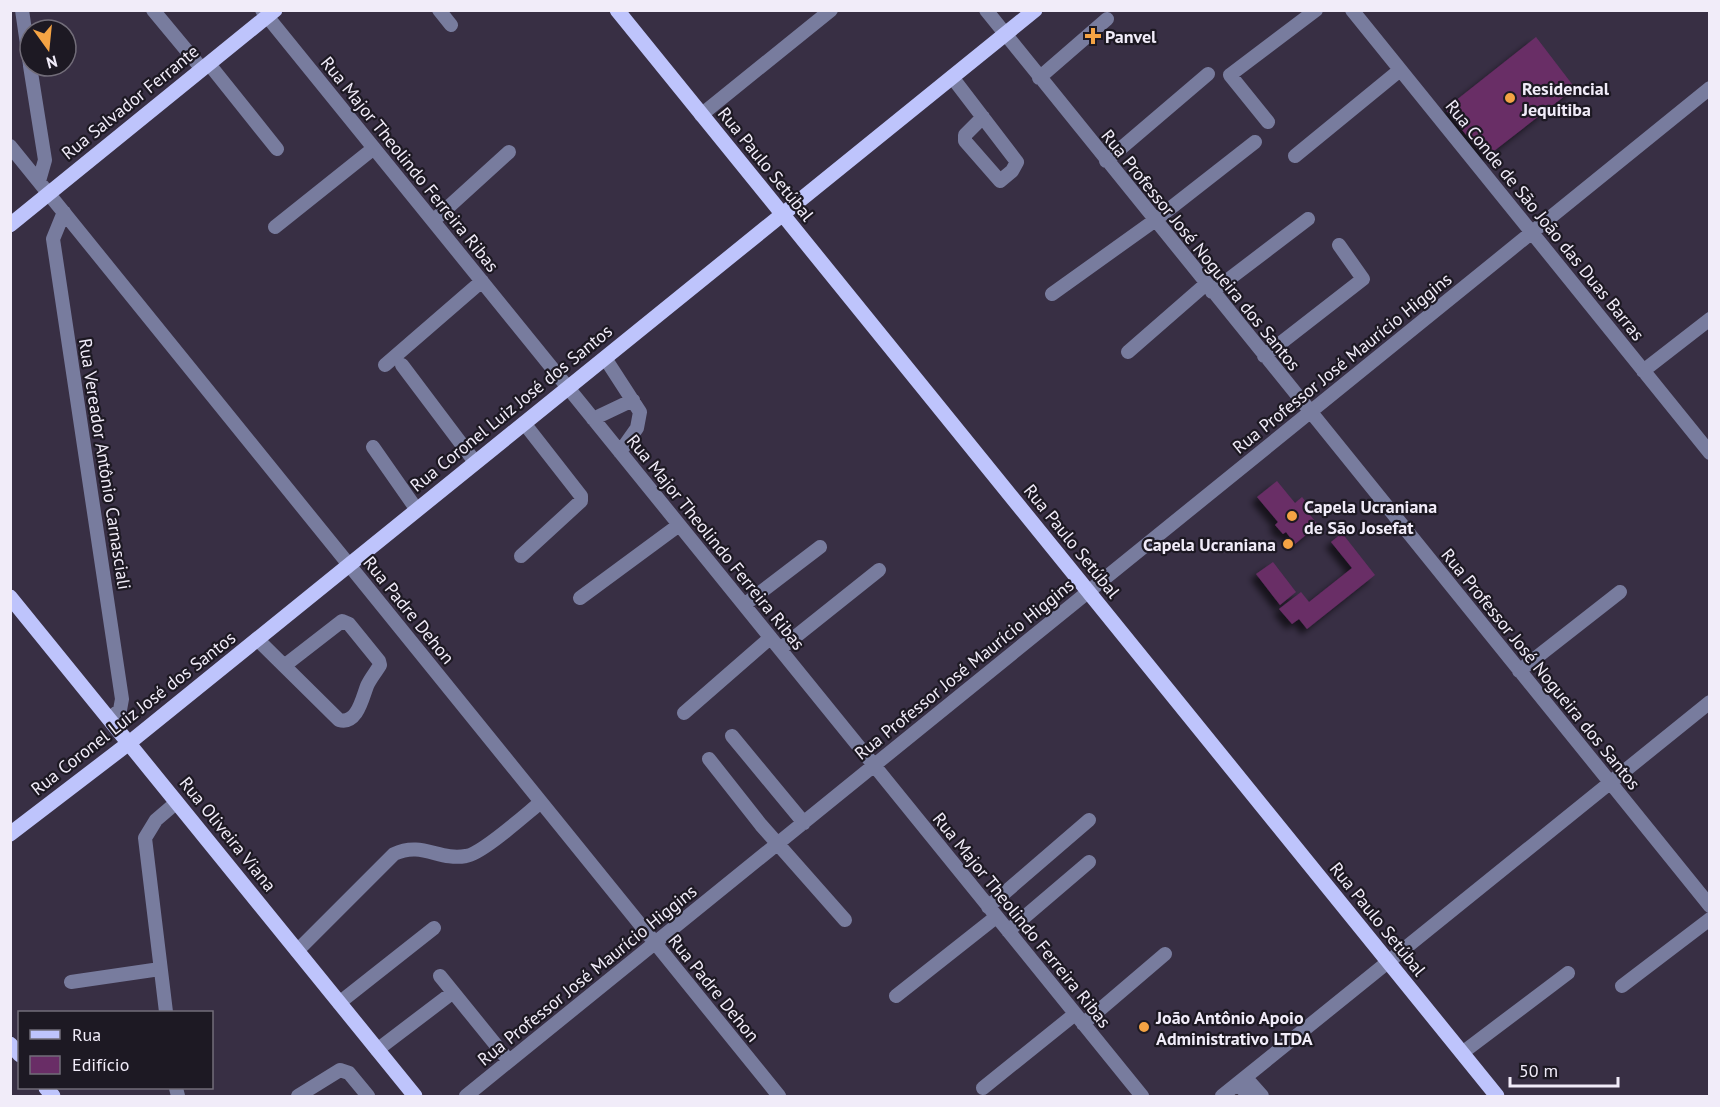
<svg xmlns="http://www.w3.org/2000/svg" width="1720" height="1107" viewBox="0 0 1720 1107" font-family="'PT Sans',sans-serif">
<defs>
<filter id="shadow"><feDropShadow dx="-5.5" dy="5.5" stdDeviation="3" flood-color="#0009"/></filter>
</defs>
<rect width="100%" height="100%" fill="#382f44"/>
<path fill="#692d66" filter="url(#shadow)" d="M 1536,37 L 1575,88 L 1485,158 L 1445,109 Z
M 1277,481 L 1295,503 L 1302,497 L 1311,508 L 1307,511 L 1318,525 L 1295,544 L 1286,532 L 1283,534 L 1275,525 L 1278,522 L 1257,497 Z
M 1342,533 L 1375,575 L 1307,629 L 1299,619 L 1292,624 L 1279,609 L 1301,592 L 1309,602 L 1352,568 L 1331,542 Z
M 1273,562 L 1296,592 L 1280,605 L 1256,574 Z"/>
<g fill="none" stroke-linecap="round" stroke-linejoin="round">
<path stroke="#787c9e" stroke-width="14" d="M 22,10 L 30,65
M 153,10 L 202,69
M 262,10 L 1142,1096
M 439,10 L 451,25
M 986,10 L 1710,906
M 1352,10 L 1710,453
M 209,64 L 277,149
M 30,66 L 45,160 L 39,181
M 952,77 L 1017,162 L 1012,171 L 1000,181 L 965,141 L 965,135 L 983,117
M 1039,78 L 1107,19
M 701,115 L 831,10
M 1268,122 L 1230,75 L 1316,10
M 10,146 L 779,1096
M 1295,156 L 1400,70
M 1106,161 L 1208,74
M 64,212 L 53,239 L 122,699 L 120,710 L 109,719
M 433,221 L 509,152
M 275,227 L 374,148
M 1212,292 L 1308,219
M 1052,294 L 1154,221 L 1255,142
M 1128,352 L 1206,284
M 1264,356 L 1363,279 L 1339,245
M 605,358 L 640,412 L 637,428 L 620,452
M 385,365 L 482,281
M 402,365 L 475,462
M 1643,371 L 1710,319
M 593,419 L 633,400
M 373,447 L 417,510
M 521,556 L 581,501 L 581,496 L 524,423
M 580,598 L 679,525
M 744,605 L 820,547
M 257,639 L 339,720 C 357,725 362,699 367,686 C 370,679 376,672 380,665 L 379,661 L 349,624 L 342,621 L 284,666
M 780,649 L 879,570
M 1519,671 L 1620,592
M 684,713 L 770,638
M 732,736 L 804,823
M 709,759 L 761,825 L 845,920
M 988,907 L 1089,820
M 1008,931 L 1089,862
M 297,951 L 394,854 C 422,841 439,861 466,856 C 482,854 526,814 541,802
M 440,976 L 509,1061
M 71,982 L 160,969
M 1622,986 L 1710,919
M 896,996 L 996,917
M 339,1003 L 434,928
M 166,1012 L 145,838 L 156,820 L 177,802
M 1083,1024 L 1165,954
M 377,1050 L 452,993
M 1462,1053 L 1568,973
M 1246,1078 L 1262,1096
M 1238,1084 L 1249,1096
M 176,1088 L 178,1096
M 983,1088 L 1075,1014
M 298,1096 L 340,1070 L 349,1073 L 368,1096
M 466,1096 L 1710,88
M 1222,1096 L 1710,702"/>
<path stroke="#bec4fc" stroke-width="15" d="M 617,10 L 1497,1096
M 10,225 L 275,10
M 10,597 L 415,1096
M 10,834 L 129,743 L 1035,10
M 10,1044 L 20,1055
M 46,1088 L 53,1096"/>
</g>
<g fill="#f4a344" stroke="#1d1923" stroke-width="2">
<path d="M1090 27h6v6h6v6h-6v6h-6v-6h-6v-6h6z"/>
<circle cx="1510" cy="98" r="6"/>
<circle cx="1292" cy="516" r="6"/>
<circle cx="1288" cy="544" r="6"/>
<circle cx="1144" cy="1027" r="6"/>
</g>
<g text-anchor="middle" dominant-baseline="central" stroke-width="4.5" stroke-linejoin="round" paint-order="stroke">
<g font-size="18" font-weight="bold" fill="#f1ecf9" stroke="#1d1923" text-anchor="start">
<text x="1105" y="36">Panvel</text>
<text x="1522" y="88">Residencial<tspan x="1522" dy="21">Jequitiba</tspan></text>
<text x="1304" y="506">Capela Ucraniana<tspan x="1304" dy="21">de São Josefat</tspan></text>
<text x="1276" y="544" text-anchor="end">Capela Ucraniana</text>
<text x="1156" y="1017">João Antônio Apoio<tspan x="1156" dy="21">Administrativo LTDA</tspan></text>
</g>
<g font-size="18" fill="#f1ecf9" stroke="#1d1923">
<text transform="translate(130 102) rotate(-39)">Rua Salvador Ferrante</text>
<text transform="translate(410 164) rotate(51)">Rua Major Theolindo Ferreira Ribas</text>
<text transform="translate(766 164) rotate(51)">Rua Paulo Setúbal</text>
<text transform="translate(1545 220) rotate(51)">Rua Conde de São João das Duas Barras</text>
<text transform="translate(1201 250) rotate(51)">Rua Professor José Nogueira dos Santos</text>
<text transform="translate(1342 363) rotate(-39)">Rua Professor José Maurício Higgins</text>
<text transform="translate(511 408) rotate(-39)">Rua Coronel Luiz José dos Santos</text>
<text transform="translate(105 464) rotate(81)">Rua Vereador Antônio Carnasciali</text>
<text transform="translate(1072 541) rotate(51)">Rua Paulo Setúbal</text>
<text transform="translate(716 542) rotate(51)">Rua Major Theolindo Ferreira Ribas</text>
<text transform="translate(409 610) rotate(51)">Rua Padre Dehon</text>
<text transform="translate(964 669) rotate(-39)">Rua Professor José Maurício Higgins</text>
<text transform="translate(1541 669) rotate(51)">Rua Professor José Nogueira dos Santos</text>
<text transform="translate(133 713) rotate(-38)">Rua Coronel Luiz José dos Santos</text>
<text transform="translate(228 834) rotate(51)">Rua Oliveira Viana</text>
<text transform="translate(1378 919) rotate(51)">Rua Paulo Setúbal</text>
<text transform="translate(1022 920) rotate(51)">Rua Major Theolindo Ferreira Ribas</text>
<text transform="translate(587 975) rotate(-39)">Rua Professor José Maurício Higgins</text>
<text transform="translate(714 988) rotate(51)">Rua Padre Dehon</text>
</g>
</g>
<rect width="1720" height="1107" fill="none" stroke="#f1ecf9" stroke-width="24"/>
<rect x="18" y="1011" width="195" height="78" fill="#1d1923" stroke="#726d79" stroke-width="1.5"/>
<rect x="30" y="1030" width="30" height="9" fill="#bec4fc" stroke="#726d79" stroke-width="1.5"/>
<text x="72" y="1041" font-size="18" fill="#f1ecf9">Rua</text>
<rect x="30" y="1056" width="30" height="18" fill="#692d66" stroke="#726d79" stroke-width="1.5"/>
<text x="72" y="1071" font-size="18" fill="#f1ecf9">Edifício</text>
<g transform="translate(48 48) rotate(165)"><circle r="28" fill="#1d1923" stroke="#726d79" stroke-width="1.5"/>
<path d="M0-4.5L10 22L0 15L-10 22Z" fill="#f4a344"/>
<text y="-9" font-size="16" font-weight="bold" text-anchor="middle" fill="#f1ecf9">N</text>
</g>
<path d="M1510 1077v9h108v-9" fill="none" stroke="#f1ecf9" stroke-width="3"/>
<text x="1519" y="1077" font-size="18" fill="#f1ecf9" stroke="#1d1923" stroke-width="4.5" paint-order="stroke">50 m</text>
</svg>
